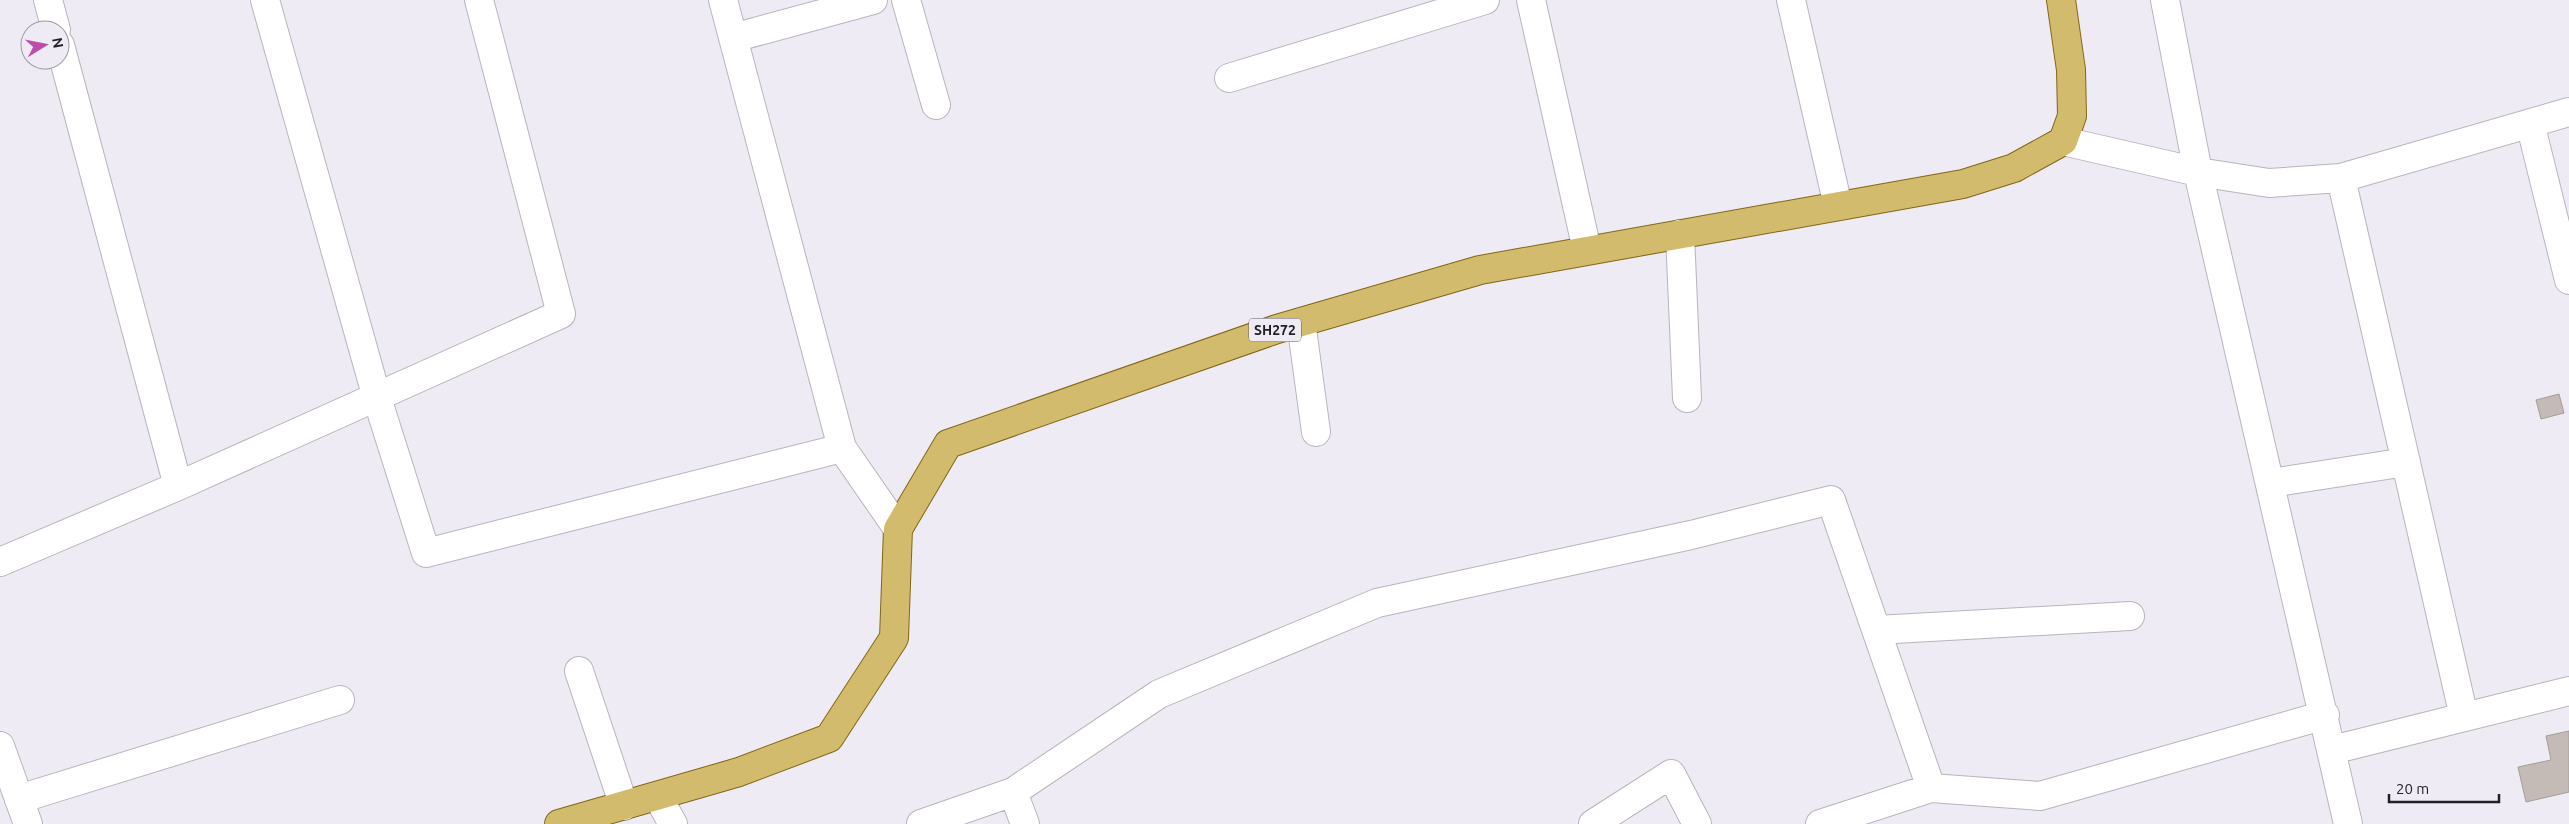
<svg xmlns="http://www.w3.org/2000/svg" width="2569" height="824" viewBox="0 0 2569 824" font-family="Ubuntu,sans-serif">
<rect width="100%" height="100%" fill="#eeebf4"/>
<path fill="#c4bab6" stroke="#a69c98" d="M 2559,394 L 2564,413 L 2541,419 L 2536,400 Z
M 2569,731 L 2569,792 L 2526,802 L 2518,767 L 2551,760 L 2546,736 Z"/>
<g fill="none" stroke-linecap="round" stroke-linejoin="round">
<g stroke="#b8b4bd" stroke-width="30">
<path id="street" d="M 48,0 L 56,30
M 265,0 L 377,398 L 426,553 L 842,448
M 723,0 L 842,448 L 898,529
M 906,0 L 936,105
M 1531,0 L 1587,250
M 1791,0 L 1838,206
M 2165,0 L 2198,172 L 2348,824
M 733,38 L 873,0
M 60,45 L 178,486
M 1229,78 L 1485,0
M 2530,123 L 2569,280
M 2063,141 L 2198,172 L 2269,183 L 2341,178 L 2569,112
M 2341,178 L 2464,717
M 1680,234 L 1687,398
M 1301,322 L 1316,432
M 2271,483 L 2406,462
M 0,562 L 178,486 L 561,314 L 479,0
M 1876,630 L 2130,616
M 579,671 L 624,806
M 2332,750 L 2569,691
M 1931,788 L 2040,796 L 2325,715
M 1013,792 L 1025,824
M 658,797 L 673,824
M 19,799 L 340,700
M 921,824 L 1013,792 L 1159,694 L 1377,603 L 1691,535 L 1831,500 L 1931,788 L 1820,824
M 1593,824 L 1671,774 L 1697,824"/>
</g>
<g stroke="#b8b4bd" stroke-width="30">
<path id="secondary" d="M 0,746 L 28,824"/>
</g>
<g stroke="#816715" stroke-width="30">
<path id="primary" d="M 559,824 L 739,772 L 829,738 L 894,638 L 898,529 L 948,444 L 1277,329 L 1480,270 L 1963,184 L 2014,168 L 2063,141 L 2072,116 L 2071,70 L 2061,0"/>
</g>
<use href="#street" stroke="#fff" stroke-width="28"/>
<use href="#secondary" stroke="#fff" stroke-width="28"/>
<use href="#primary" stroke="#d3bb6e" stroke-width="28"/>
</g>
<g text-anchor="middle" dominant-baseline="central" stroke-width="4" stroke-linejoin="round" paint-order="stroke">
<rect fill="#eeebf4" stroke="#5e5c61" stroke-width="1" x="1249" y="318.5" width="52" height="23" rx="4"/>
<g font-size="14" font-weight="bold" fill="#201f22">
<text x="1275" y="330">SH272</text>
</g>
</g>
<g transform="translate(45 45) rotate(80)"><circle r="24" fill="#eeebf4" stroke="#9c99a0"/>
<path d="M0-4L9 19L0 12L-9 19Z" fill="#bc4dab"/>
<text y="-8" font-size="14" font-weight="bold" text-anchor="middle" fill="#201f22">N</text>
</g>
<path d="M2389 794v8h110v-8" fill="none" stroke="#201f22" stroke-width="2.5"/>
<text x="2396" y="794" font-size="15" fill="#201f22" stroke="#eeebf4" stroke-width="4" paint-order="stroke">20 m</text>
</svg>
